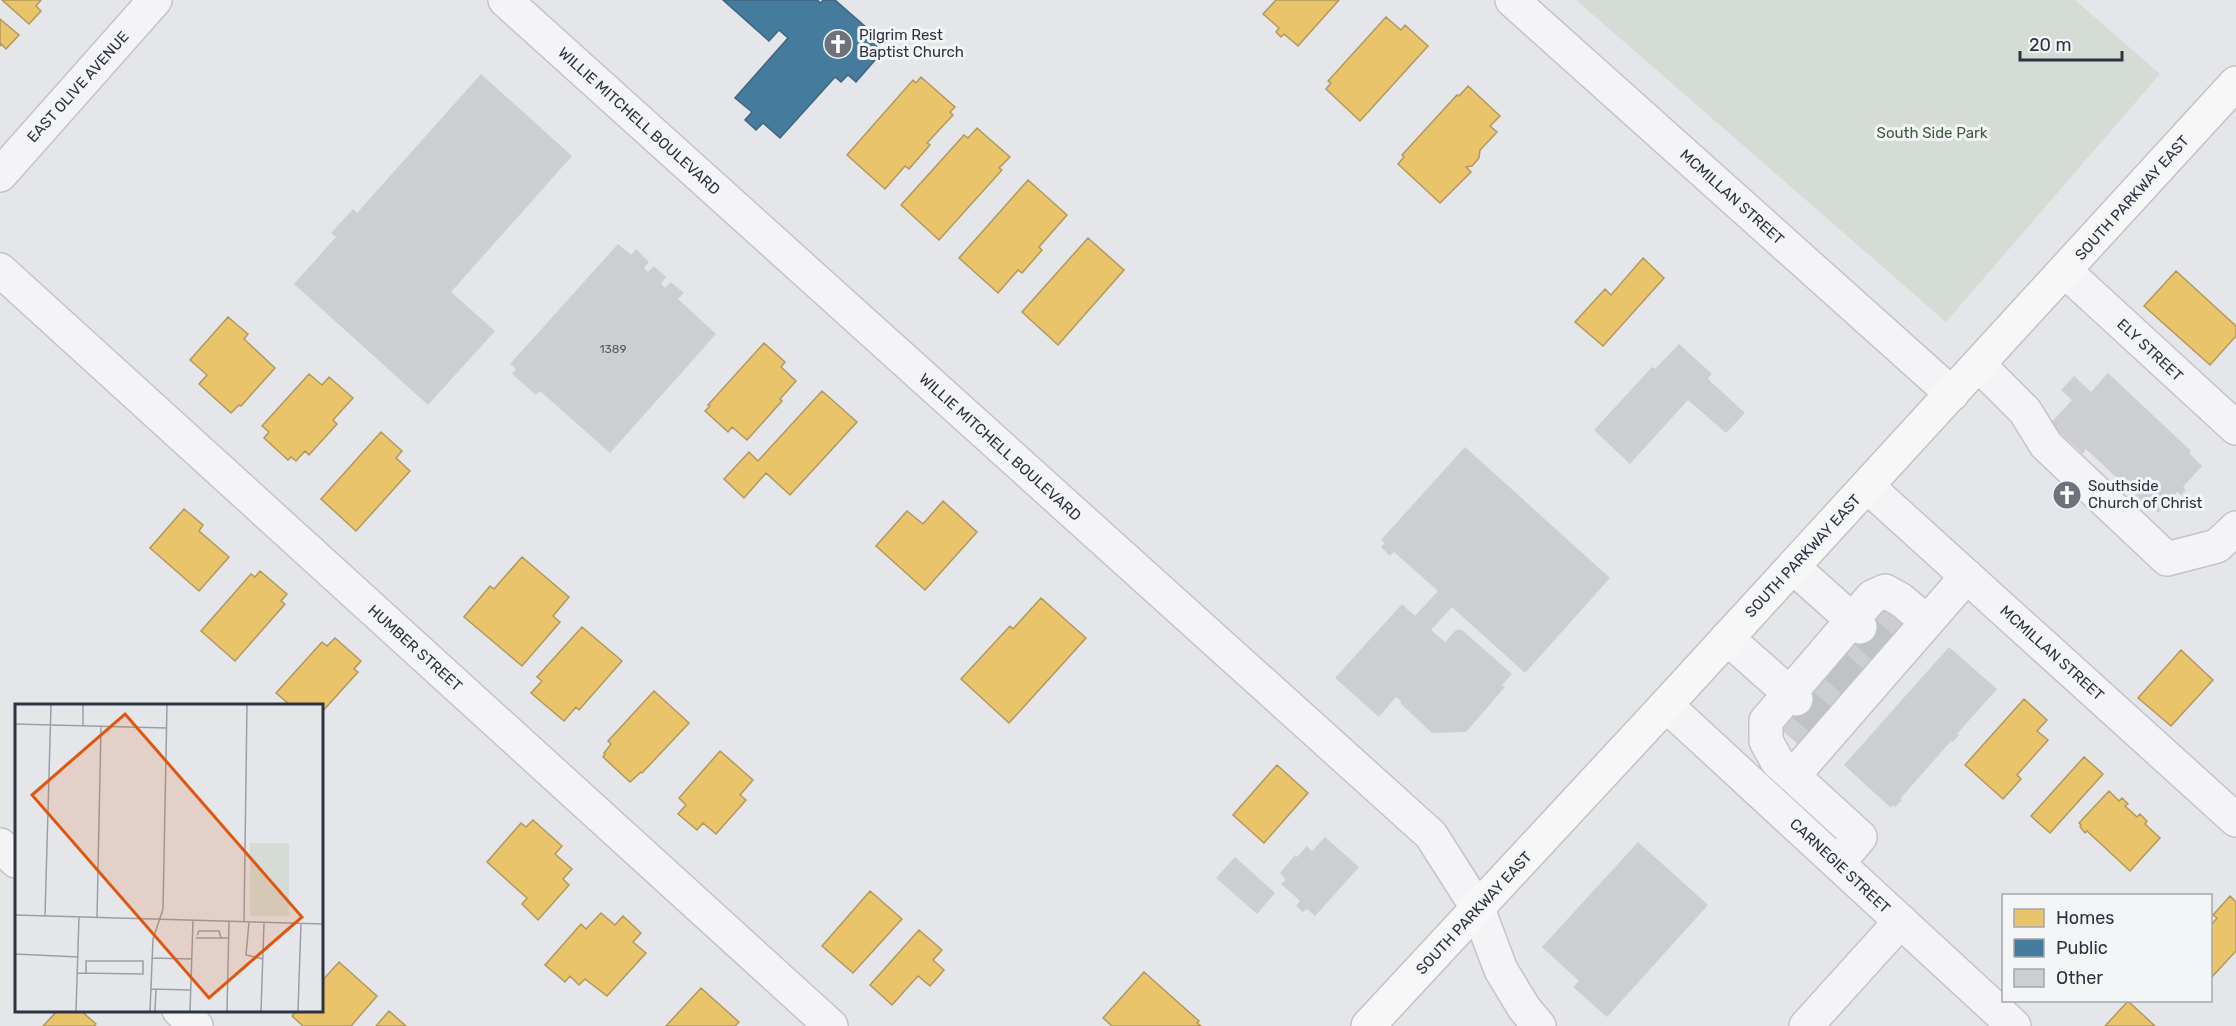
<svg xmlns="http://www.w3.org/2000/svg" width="2236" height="1026" viewBox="0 0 2236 1026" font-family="Rubik,sans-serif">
<rect width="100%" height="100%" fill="#e4e6e9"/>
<path fill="#d5dcd5" d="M 1576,0 L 2075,0 L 2160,74 L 1946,322 Z"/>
<path fill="#e9c46a" stroke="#b1985d" stroke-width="1.5" d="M 2,0 L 41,0 L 36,6 L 41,11 L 29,24 Z
M 1276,0 L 1339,0 L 1298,46 L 1284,34 L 1281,37 L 1276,32 L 1279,28 L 1263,14 Z
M 1386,17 L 1401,30 L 1405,25 L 1428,46 L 1360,121 L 1326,89 L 1331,83 L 1328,81 Z
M 0,19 L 19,35 L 6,49 L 1,44 L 0,46 Z
M 921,77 L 955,107 L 950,112 L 953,115 L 927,143 L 930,145 L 909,169 L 905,166 L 885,189 L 847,155 L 913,80 L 916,83 Z
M 1468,86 L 1500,116 L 1490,126 L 1497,132 L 1480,150 L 1479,158 L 1472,166 L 1466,167 L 1471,172 L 1440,203 L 1398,164 L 1404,157 L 1402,155 L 1457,95 L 1459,96 Z
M 977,128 L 1010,157 L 999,168 L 1002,170 L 939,240 L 901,205 L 964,135 L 968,138 Z
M 1028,180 L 1067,215 L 1039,247 L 1042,250 L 1022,273 L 1018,270 L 998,293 L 959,258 Z
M 1088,238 L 1124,270 L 1058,345 L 1022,312 Z
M 1643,258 L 1664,278 L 1603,346 L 1575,322 L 1605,289 L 1611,295 Z
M 2176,271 L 2236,326 L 2236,336 L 2210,365 L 2144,306 Z
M 228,317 L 248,334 L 244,339 L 275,368 L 241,406 L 239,405 L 231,413 L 199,384 L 207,375 L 190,360 Z
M 764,343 L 785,362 L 781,367 L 796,381 L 780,399 L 782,401 L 747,440 L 732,427 L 728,432 L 705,411 L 710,406 L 708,405 Z
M 309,374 L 322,385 L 329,377 L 353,398 L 333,420 L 337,424 L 309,455 L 305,451 L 296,461 L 291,457 L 288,460 L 264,438 L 269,432 L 262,426 Z
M 822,391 L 857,422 L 790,495 L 766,473 L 744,498 L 724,479 L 749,452 L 758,461 Z
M 381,432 L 402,451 L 396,458 L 410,471 L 356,531 L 321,499 Z
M 943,501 L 977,532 L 925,590 L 876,546 L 907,511 L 923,524 Z
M 184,509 L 203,525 L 199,531 L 229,557 L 199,591 L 150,548 Z
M 522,557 L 569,597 L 553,616 L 560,622 L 522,666 L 464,617 L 490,586 L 494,589 Z
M 260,571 L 287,594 L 281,601 L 285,604 L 235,661 L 201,631 L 251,574 L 255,577 Z
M 1041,598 L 1086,638 L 1009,723 L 961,679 L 1010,626 L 1013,629 Z
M 582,627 L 622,661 L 579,710 L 576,707 L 564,721 L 531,693 L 542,681 L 537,677 Z
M 335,638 L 361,661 L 354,669 L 358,672 L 321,713 L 321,705 L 290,705 L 276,693 L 322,642 L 327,646 Z
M 2181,650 L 2213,680 L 2171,726 L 2138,698 Z
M 654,691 L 689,723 L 642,773 L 641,772 L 630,782 L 603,757 L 605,754 L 604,753 L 611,744 L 608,741 Z
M 2024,699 L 2047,720 L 2037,731 L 2048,740 L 2017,775 L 2021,779 L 2003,799 L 1965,765 Z
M 720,751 L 753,780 L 740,795 L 746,800 L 716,834 L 703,823 L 697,830 L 678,814 L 686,805 L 679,798 Z
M 2084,757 L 2103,774 L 2050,833 L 2031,816 Z
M 1277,765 L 1308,793 L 1264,843 L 1233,815 Z
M 2109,791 L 2119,801 L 2122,798 L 2128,804 L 2125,806 L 2137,817 L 2140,814 L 2147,821 L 2145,824 L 2160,838 L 2130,871 L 2087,831 L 2085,833 L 2080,827 L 2081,825 L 2079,823 Z
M 533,820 L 562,846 L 555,854 L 572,869 L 563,879 L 569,885 L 538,920 L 522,904 L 527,898 L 487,862 L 521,823 L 526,827 Z
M 870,891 L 902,919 L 853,973 L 822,946 Z
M 2230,896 L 2236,902 L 2236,951 L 2210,979 L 2210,926 L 2217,918 L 2213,915 Z
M 601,913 L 615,925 L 623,916 L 641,933 L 633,942 L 646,953 L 607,996 L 585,979 L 579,985 L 570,976 L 565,982 L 545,965 L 581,924 L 586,929 Z
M 919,930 L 942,950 L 933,960 L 944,970 L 930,986 L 918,976 L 892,1005 L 870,985 Z
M 339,962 L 377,996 L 351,1026 L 303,1026 L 292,1016 L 297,1010 L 321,1010 L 321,982 Z
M 1144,972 L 1199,1021 L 1197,1023 L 1201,1026 L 1112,1026 L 1103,1018 Z
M 701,988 L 739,1022 L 735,1026 L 666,1026 Z
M 2128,1001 L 2155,1026 L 2105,1026 Z
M 58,1010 L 66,1010 L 69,1012 L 71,1010 L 80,1010 L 96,1024 L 94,1026 L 43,1026 Z
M 389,1011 L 406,1026 L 376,1026 Z"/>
<path fill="#457b9d" stroke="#3e6581" stroke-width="1.5" d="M 723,0 L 817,0 L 821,3 L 823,0 L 835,0 L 875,35 L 871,40 L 883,51 L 856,82 L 848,75 L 841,82 L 835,77 L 780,138 L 763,123 L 756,130 L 745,120 L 752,112 L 735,98 L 788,38 L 779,30 L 769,41 Z"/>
<path fill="#cdced1" d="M 481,74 L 572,156 L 451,292 L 495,331 L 428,405 L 294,284 L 336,237 L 331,233 L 353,209 L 357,213 Z
M 618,244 L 631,255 L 636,249 L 649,262 L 644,268 L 648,272 L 654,266 L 666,277 L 661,284 L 665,288 L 671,282 L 684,293 L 678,299 L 716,334 L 610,453 L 540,391 L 536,395 L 512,374 L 516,369 L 510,364 Z
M 1679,344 L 1712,374 L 1708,378 L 1710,381 L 1745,413 L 1726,433 L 1688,400 L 1630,464 L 1594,430 L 1652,367 L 1655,369 Z
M 2108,373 L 2191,451 L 2189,453 L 2202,466 L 2183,487 L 2186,490 L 2181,495 L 2177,492 L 2158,513 L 2146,501 L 2144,503 L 2086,449 L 2083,454 L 2050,424 L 2072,400 L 2061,390 L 2074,376 L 2091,392 Z
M 1465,447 L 1610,578 L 1525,673 L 1452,607 L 1431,630 L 1445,642 L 1456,630 L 1462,630 L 1512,674 L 1502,685 L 1505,687 L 1466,732 L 1432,733 L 1400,703 L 1402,702 L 1396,697 L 1379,717 L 1335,678 L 1402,604 L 1415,616 L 1438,591 L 1394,552 L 1390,556 L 1381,547 L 1385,543 L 1381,540 Z
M 1884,599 L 1915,623 L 1803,749 L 1774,723 Z
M 1949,647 L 1997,689 L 1957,734 L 1959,735 L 1953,742 L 1951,741 L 1900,799 L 1902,800 L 1895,807 L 1893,805 L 1891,808 L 1844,765 Z
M 1325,837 L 1359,867 L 1315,916 L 1307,909 L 1303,912 L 1296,906 L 1300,901 L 1281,884 L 1286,880 L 1280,873 L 1295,855 L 1297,857 L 1307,846 L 1312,851 Z
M 1638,842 L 1708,905 L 1607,1017 L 1573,987 L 1579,981 L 1542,947 Z
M 1235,857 L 1275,893 L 1257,914 L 1216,878 Z"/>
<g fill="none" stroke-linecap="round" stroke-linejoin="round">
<path stroke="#bfc2c7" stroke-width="33" stroke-dasharray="33 16" stroke-linecap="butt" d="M 1860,627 L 1888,653
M 1830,662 L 1859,687
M 1796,699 L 1826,724"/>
<g stroke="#c3c4c7" stroke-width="36">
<path id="minor" d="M 505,0 L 1431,835 L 1478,909 L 1501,970 L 1524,1008 L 1539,1026
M 1512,0 L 1952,394
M 0,175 L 155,0
M 0,270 L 831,1026
M 2065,271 L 2236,428
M 1979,365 L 2025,411 L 2046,445 L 2167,559 L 2217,546 L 2236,528
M 1867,486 L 2236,820
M 1793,567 L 1860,627
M 1727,638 L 1796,699
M 1666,705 L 2014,1026
M 1777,761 L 1766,741 L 1766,721 L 1872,597 L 1885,591 L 1901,600 L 1927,622 L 1967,576
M 1778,762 L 1860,837 L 1838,863
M 1793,776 L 1927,622
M 0,845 L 16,861
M 179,1010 L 196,1026
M 1806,1026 L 1901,921"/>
</g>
<g stroke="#c1c3c6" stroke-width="36">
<path id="major" d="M 1368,1026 L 1666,705 L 2236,83"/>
</g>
<use href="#minor" stroke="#f4f4f6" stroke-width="33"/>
<use href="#major" stroke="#f7f7f8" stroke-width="33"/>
</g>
<defs>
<g id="church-disc" transform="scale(1.5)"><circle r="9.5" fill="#6d727b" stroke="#f3f5f7"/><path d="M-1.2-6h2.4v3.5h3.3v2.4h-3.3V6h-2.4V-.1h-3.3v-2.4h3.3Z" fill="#fff"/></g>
</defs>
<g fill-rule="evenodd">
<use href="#church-disc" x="838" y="44"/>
<use href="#church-disc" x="2067" y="495"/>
</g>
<g text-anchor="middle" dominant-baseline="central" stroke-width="6" stroke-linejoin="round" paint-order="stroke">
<g font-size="12" fill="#565a65">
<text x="613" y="349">1389</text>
</g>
<g font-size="15" fill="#2d3340" stroke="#f3f5f7" text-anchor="start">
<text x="859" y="35">Pilgrim Rest<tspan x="859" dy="17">Baptist Church</tspan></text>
<text x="2088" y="486">Southside<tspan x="2088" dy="17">Church of Christ</tspan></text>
</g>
<g font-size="15" fill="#2d3340" stroke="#f3f5f7">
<text transform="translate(78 87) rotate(-48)">EAST OLIVE AVENUE</text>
<text transform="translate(639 121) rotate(42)">WILLIE MITCHELL BOULEVARD</text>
<text transform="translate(1732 197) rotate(42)">MCMILLAN STREET</text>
<text transform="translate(2132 198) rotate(-48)">SOUTH PARKWAY EAST</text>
<text transform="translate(2150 350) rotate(43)">ELY STREET</text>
<text transform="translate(1000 447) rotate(42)">WILLIE MITCHELL BOULEVARD</text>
<text transform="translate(1803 556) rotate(-47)">SOUTH PARKWAY EAST</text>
<text transform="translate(415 648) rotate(42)">HUMBER STREET</text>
<text transform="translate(2052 653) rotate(42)">MCMILLAN STREET</text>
<text transform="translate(1840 866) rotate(43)">CARNEGIE STREET</text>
<text transform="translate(1474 913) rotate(-47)">SOUTH PARKWAY EAST</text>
</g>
<g font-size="15" fill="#405b3c" stroke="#f3f5f7">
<text x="1932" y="133">South Side Park</text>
</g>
</g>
<g transform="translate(15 704)">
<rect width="308" height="308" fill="#e4e6e9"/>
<path d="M 235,139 L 274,139 L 274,212 L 235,212 Z" fill="#d5dcd5"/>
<path fill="none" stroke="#9b9ea5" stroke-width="1.5" d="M 0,20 L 151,24M 68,23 L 68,1M 0,211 L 308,220M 30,212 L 36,1M 82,214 L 86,23M 229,218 L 232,1M 234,218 L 231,251 L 248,255M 182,231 L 184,227 L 204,227 L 206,234 L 213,234M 181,234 L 206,234M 0,250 L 63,253M 137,254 L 177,255M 62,269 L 128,270 L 128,257 L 71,257 L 71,269M 136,285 L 176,286M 61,307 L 64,213M 135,307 L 138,235 L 148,205 L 152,1M 140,307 L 141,285M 175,307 L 178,217M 212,307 L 214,218M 246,307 L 249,219M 283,307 L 286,219"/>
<path fill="#df570f" fill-opacity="0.15" stroke="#df570f" stroke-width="3" d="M 110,10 L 287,213 L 194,294 L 17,91 Z"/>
<rect width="308" height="308" fill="none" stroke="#2d3340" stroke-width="3"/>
</g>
<rect x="2002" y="894" width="210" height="108" fill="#f3f5f7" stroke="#a4a7ae" stroke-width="1.5"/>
<rect x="2014" y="909" width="30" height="18" fill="#e9c46a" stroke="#a4a7ae" stroke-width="1.5"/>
<text x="2056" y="924" font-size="18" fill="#2d3340">Homes</text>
<rect x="2014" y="939" width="30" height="18" fill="#457b9d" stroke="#a4a7ae" stroke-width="1.5"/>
<text x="2056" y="954" font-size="18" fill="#2d3340">Public</text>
<rect x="2014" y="969" width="30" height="18" fill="#cdced1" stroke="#a4a7ae" stroke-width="1.5"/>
<text x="2056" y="984" font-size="18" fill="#2d3340">Other</text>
<path d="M2020 51v9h102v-9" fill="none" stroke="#2d3340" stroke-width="3"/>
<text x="2029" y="51" font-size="18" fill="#2d3340" stroke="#f3f5f7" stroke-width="4.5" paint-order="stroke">20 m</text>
</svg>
